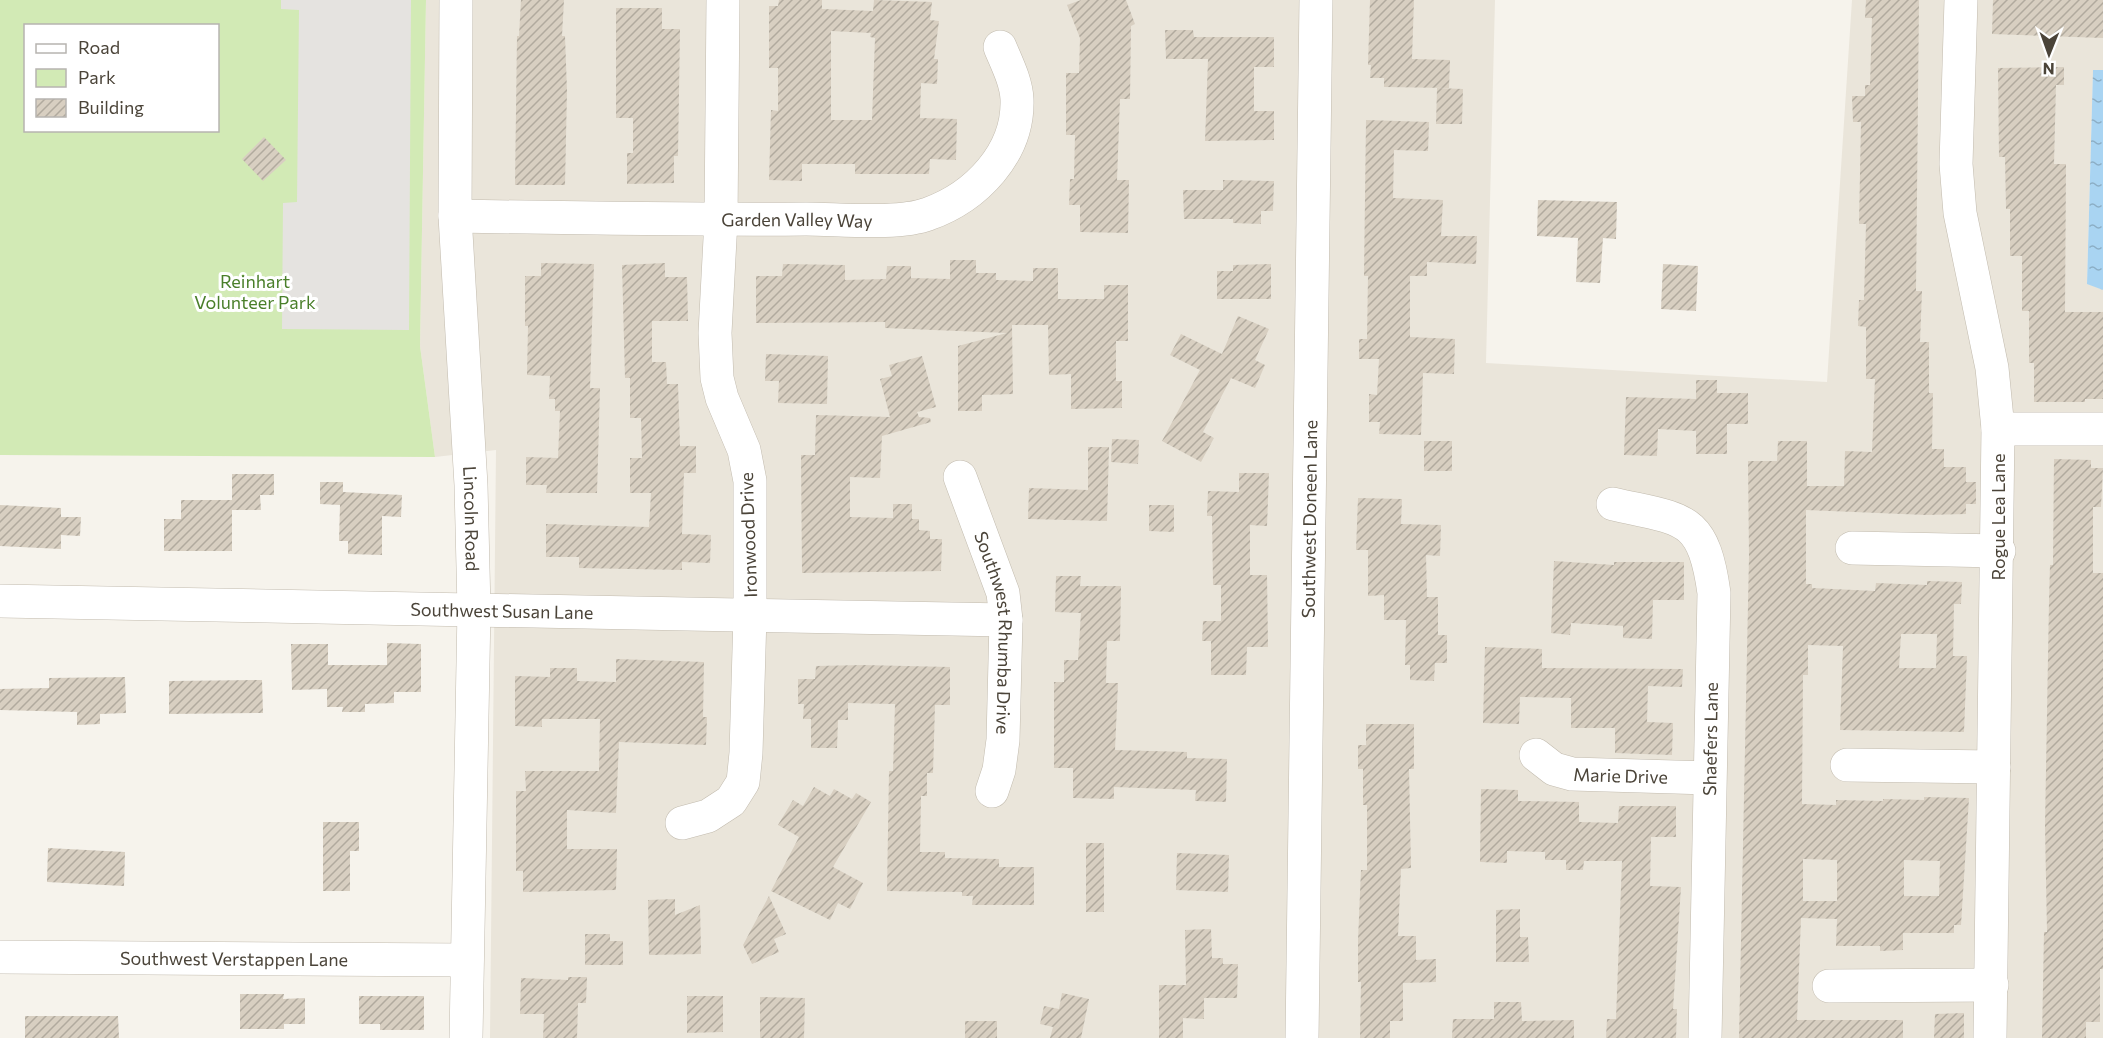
<svg xmlns="http://www.w3.org/2000/svg" width="2103" height="1038" viewBox="0 0 2103 1038" font-family="Commissioner,sans-serif">
<defs>
<pattern id="water-ripples" width="26" height="14" patternUnits="userSpaceOnUse" patternTransform="scale(1.5)"><rect width="26" height="14" fill="#a9d4f2"/><path d="M2 4q2-2 4 0t4 0M15 11q2-2 4 0t4 0" fill="none" stroke="#8caec5"/></pattern>
<pattern id="building-hatch" width="6" height="6" patternUnits="userSpaceOnUse" patternTransform="scale(1.5)"><rect width="6" height="6" fill="#d8cfc1"/><path d="M-1 1l2-2M0 6l6-6M5 7l2-2" fill="none" stroke="#b1aa9e"/></pattern>
</defs>
<rect width="100%" height="100%" fill="#f6f3ec"/>
<path fill="#eae5da" d="M 426,0 L 1495,0 L 1486,363 L 1827,382 L 1852,0 L 2103,0 L 2103,70 L 2093,71 L 2087,283 L 2103,290 L 2103,1038 L 490,1038 L 496,450 L 435,457 L 420,346 Z"/>
<path fill="#d2eab5" fill-rule="evenodd" d="M 0,0 L 426,0 L 420,346 L 435,457 L 0,455 ZM 26,26 L 218,26 L 218,130 L 26,130 Z"/>
<path fill="#e5e3e0" d="M 281,0 L 411,0 L 409,330 L 282,329 L 283,203 L 297,202 L 299,10 L 281,9 Z"/>
<path fill="url(#water-ripples)" d="M 2093,70 L 2103,70 L 2103,290 L 2087,284 Z"/>
<path fill="url(#building-hatch)" fill-rule="evenodd" d="M 521,0 L 564,0 L 562,36 L 565,36 L 567,91 L 565,185 L 515,185 L 517,36 L 519,36 Z
M 779,0 L 822,0 L 822,9 L 873,11 L 874,0 L 932,2 L 930,20 L 939,21 L 934,59 L 938,59 L 937,84 L 921,83 L 920,118 L 957,119 L 956,160 L 930,159 L 929,174 L 855,174 L 855,164 L 802,164 L 802,181 L 769,180 L 771,110 L 778,111 L 778,68 L 769,68 L 769,6 L 778,6 ZM 831,31 L 871,33 L 870,37 L 875,38 L 872,120 L 831,120 Z
M 1081,0 L 1126,0 L 1135,24 L 1131,26 L 1130,99 L 1120,99 L 1117,180 L 1129,180 L 1128,233 L 1080,232 L 1080,205 L 1069,205 L 1070,179 L 1074,179 L 1075,135 L 1066,135 L 1066,73 L 1079,73 L 1080,38 L 1067,5 Z
M 1370,0 L 1414,0 L 1412,59 L 1450,60 L 1449,88 L 1384,87 L 1384,78 L 1370,78 L 1371,65 L 1368,65 Z
M 1866,0 L 1919,0 L 1916,291 L 1922,291 L 1920,342 L 1929,342 L 1929,393 L 1933,393 L 1932,449 L 1944,449 L 1944,467 L 1966,467 L 1966,482 L 1976,482 L 1976,504 L 1966,504 L 1966,514 L 1926,515 L 1806,510 L 1806,584 L 1812,584 L 1812,588 L 1875,591 L 1876,583 L 1927,585 L 1927,581 L 1962,582 L 1961,604 L 1954,604 L 1953,656 L 1967,656 L 1964,732 L 1840,730 L 1843,646 L 1808,645 L 1808,675 L 1803,675 L 1802,804 L 1836,805 L 1836,800 L 1883,801 L 1883,799 L 1924,800 L 1924,797 L 1969,798 L 1961,925 L 1954,925 L 1954,933 L 1903,933 L 1903,950 L 1880,951 L 1880,946 L 1836,946 L 1837,919 L 1801,918 L 1797,1020 L 1903,1020 L 1903,1038 L 1739,1038 L 1749,556 L 1748,461 L 1777,461 L 1778,441 L 1807,441 L 1807,486 L 1844,486 L 1845,451 L 1872,452 L 1875,379 L 1866,379 L 1866,327 L 1858,326 L 1859,300 L 1864,300 L 1866,224 L 1859,224 L 1861,122 L 1853,122 L 1852,96 L 1865,96 L 1865,85 L 1870,85 L 1872,18 L 1865,18 ZM 1901,634 L 1937,634 L 1936,668 L 1899,668 ZM 1803,859 L 1837,860 L 1837,901 L 1803,901 ZM 1904,860 L 1940,861 L 1939,896 L 1904,896 Z
M 1993,0 L 2103,0 L 2103,38 L 1992,34 Z
M 616,8 L 662,8 L 662,29 L 680,29 L 678,156 L 674,156 L 674,183 L 627,184 L 627,153 L 633,153 L 633,118 L 616,118 Z
M 1165,30 L 1193,30 L 1194,37 L 1274,37 L 1274,67 L 1254,67 L 1254,111 L 1274,111 L 1274,140 L 1205,141 L 1208,59 L 1166,59 Z
M 2064,67 L 2064,85 L 2056,85 L 2054,164 L 2066,164 L 2065,312 L 2103,312 L 2103,399 L 2085,399 L 2085,402 L 2034,402 L 2034,363 L 2029,363 L 2029,311 L 2022,311 L 2022,256 L 2010,256 L 2010,209 L 2006,209 L 2005,157 L 1999,157 L 1998,68 Z
M 1437,88 L 1463,89 L 1462,124 L 1436,124 Z
M 1366,120 L 1429,122 L 1428,151 L 1394,150 L 1393,198 L 1443,200 L 1441,236 L 1477,236 L 1476,264 L 1427,262 L 1427,276 L 1410,276 L 1410,337 L 1455,339 L 1454,374 L 1423,373 L 1421,435 L 1379,434 L 1380,422 L 1369,422 L 1369,394 L 1377,395 L 1379,359 L 1359,359 L 1359,339 L 1367,339 L 1368,276 L 1364,276 Z
M 264,137 L 286,160 L 263,181 L 242,159 Z
M 1223,180 L 1274,181 L 1273,211 L 1261,211 L 1261,224 L 1233,223 L 1233,219 L 1184,219 L 1183,190 L 1223,190 Z
M 1538,200 L 1617,202 L 1616,239 L 1603,238 L 1600,283 L 1576,282 L 1578,238 L 1537,236 Z
M 950,260 L 976,260 L 976,273 L 996,273 L 996,280 L 1033,281 L 1033,268 L 1058,268 L 1058,299 L 1104,299 L 1104,285 L 1128,285 L 1128,341 L 1116,341 L 1116,381 L 1122,381 L 1122,408 L 1071,409 L 1071,374 L 1049,375 L 1048,325 L 1012,325 L 1013,394 L 982,395 L 982,411 L 958,411 L 958,346 L 1007,333 L 885,328 L 885,322 L 756,323 L 756,276 L 782,276 L 783,264 L 845,265 L 845,280 L 886,279 L 887,266 L 911,266 L 911,278 L 950,279 Z
M 541,263 L 594,264 L 590,388 L 600,388 L 597,493 L 546,493 L 547,485 L 526,485 L 526,457 L 558,458 L 560,411 L 555,411 L 555,399 L 549,399 L 550,376 L 527,375 L 528,326 L 525,326 L 525,276 L 541,276 Z
M 665,263 L 665,277 L 687,277 L 688,321 L 652,321 L 652,362 L 666,362 L 667,384 L 678,384 L 680,446 L 696,446 L 696,473 L 684,473 L 682,534 L 711,535 L 710,563 L 682,562 L 682,570 L 579,568 L 579,557 L 546,557 L 546,524 L 649,527 L 651,493 L 630,493 L 630,458 L 642,458 L 641,418 L 630,418 L 630,378 L 625,378 L 622,265 Z
M 1271,264 L 1271,299 L 1217,299 L 1217,271 L 1233,271 L 1233,265 Z
M 1663,264 L 1698,266 L 1696,311 L 1661,309 Z
M 1238,316 L 1269,329 L 1255,360 L 1265,365 L 1255,388 L 1231,378 L 1203,432 L 1214,438 L 1201,462 L 1162,441 L 1200,370 L 1170,355 L 1181,334 L 1222,354 Z
M 766,354 L 828,356 L 827,404 L 778,403 L 779,381 L 765,381 Z
M 922,356 L 936,407 L 917,412 L 919,417 L 930,418 L 931,422 L 882,436 L 880,478 L 850,477 L 850,517 L 893,518 L 893,504 L 912,504 L 912,519 L 919,519 L 919,530 L 930,531 L 930,539 L 942,539 L 941,571 L 802,573 L 801,455 L 815,455 L 816,415 L 890,417 L 880,379 L 892,376 L 889,365 Z
M 1696,380 L 1717,380 L 1717,393 L 1748,393 L 1748,424 L 1727,424 L 1727,454 L 1696,454 L 1696,431 L 1658,429 L 1657,456 L 1624,455 L 1626,397 L 1696,399 Z
M 1112,439 L 1139,440 L 1138,464 L 1111,462 Z
M 1424,441 L 1452,441 L 1452,471 L 1424,471 Z
M 1088,447 L 1109,447 L 1107,521 L 1028,519 L 1029,488 L 1088,490 Z
M 2054,459 L 2091,460 L 2091,468 L 2103,468 L 2101,507 L 2093,507 L 2093,573 L 2103,573 L 2103,969 L 2100,969 L 2100,1022 L 2086,1022 L 2086,1038 L 2042,1038 L 2044,932 L 2047,932 L 2045,826 L 2049,601 L 2050,565 L 2053,565 Z
M 1239,473 L 1269,473 L 1267,526 L 1250,525 L 1250,575 L 1267,575 L 1268,647 L 1247,647 L 1246,675 L 1211,675 L 1211,641 L 1202,641 L 1203,621 L 1221,621 L 1221,585 L 1213,585 L 1212,516 L 1207,516 L 1208,491 L 1239,492 Z
M 232,474 L 274,474 L 274,495 L 260,495 L 261,510 L 232,510 Z
M 320,482 L 343,482 L 343,492 L 402,495 L 401,517 L 382,516 L 382,555 L 348,554 L 348,541 L 339,541 L 340,505 L 320,504 Z
M 1358,498 L 1402,499 L 1401,524 L 1441,525 L 1440,556 L 1426,555 L 1427,597 L 1438,597 L 1438,635 L 1447,635 L 1447,663 L 1435,663 L 1434,681 L 1410,680 L 1410,665 L 1405,665 L 1406,620 L 1384,620 L 1384,595 L 1368,596 L 1368,550 L 1356,550 Z
M 181,500 L 232,500 L 232,551 L 164,551 L 164,519 L 181,519 Z
M 0,505 L 61,508 L 61,517 L 81,517 L 80,536 L 61,535 L 61,549 L 0,546 Z
M 1149,505 L 1174,505 L 1174,532 L 1149,531 Z
M 1554,561 L 1614,565 L 1614,562 L 1684,562 L 1684,600 L 1653,600 L 1652,639 L 1623,638 L 1623,626 L 1571,623 L 1570,635 L 1551,633 Z
M 1056,576 L 1081,576 L 1080,586 L 1121,586 L 1120,641 L 1107,641 L 1106,683 L 1118,683 L 1115,750 L 1187,752 L 1187,758 L 1227,759 L 1226,802 L 1195,801 L 1196,790 L 1114,787 L 1114,799 L 1073,798 L 1073,768 L 1054,768 L 1054,682 L 1064,682 L 1064,660 L 1078,660 L 1081,613 L 1055,612 Z
M 387,643 L 421,644 L 421,692 L 394,692 L 394,703 L 365,704 L 365,712 L 342,712 L 343,707 L 327,707 L 327,689 L 292,690 L 291,644 L 328,644 L 328,665 L 387,665 Z
M 1485,647 L 1542,649 L 1542,668 L 1683,669 L 1682,687 L 1648,686 L 1647,722 L 1673,723 L 1672,755 L 1615,753 L 1615,728 L 1571,728 L 1571,698 L 1520,697 L 1519,724 L 1483,723 Z
M 616,659 L 704,662 L 703,717 L 707,717 L 706,745 L 619,742 L 616,813 L 567,810 L 567,849 L 617,849 L 616,890 L 523,892 L 523,871 L 516,871 L 516,791 L 526,791 L 525,771 L 599,771 L 600,719 L 542,719 L 542,727 L 515,726 L 515,676 L 550,677 L 550,668 L 577,668 L 577,681 L 616,682 Z
M 863,665 L 950,667 L 950,705 L 935,705 L 933,773 L 927,773 L 927,796 L 921,796 L 920,852 L 945,852 L 945,858 L 999,859 L 999,867 L 1034,867 L 1034,905 L 972,905 L 973,896 L 962,896 L 962,892 L 887,891 L 889,771 L 893,771 L 895,704 L 848,703 L 848,720 L 838,720 L 837,748 L 811,748 L 811,719 L 803,719 L 804,704 L 798,704 L 798,679 L 815,679 L 816,666 Z
M 125,677 L 126,713 L 100,714 L 100,724 L 77,725 L 77,712 L 0,710 L 0,689 L 49,688 L 49,678 Z
M 262,680 L 263,713 L 169,714 L 169,681 Z
M 1366,724 L 1414,724 L 1414,769 L 1409,769 L 1411,868 L 1401,869 L 1398,936 L 1416,936 L 1416,960 L 1436,959 L 1436,982 L 1403,983 L 1403,1021 L 1390,1021 L 1390,1038 L 1360,1038 L 1361,982 L 1358,982 L 1358,940 L 1361,870 L 1367,870 L 1367,805 L 1363,805 L 1363,769 L 1358,769 L 1358,745 L 1366,745 Z
M 814,787 L 830,796 L 834,789 L 852,799 L 856,793 L 871,802 L 833,867 L 863,883 L 850,909 L 838,903 L 830,920 L 771,891 L 799,837 L 778,825 L 793,800 L 803,806 Z
M 1481,789 L 1518,790 L 1518,801 L 1579,802 L 1579,822 L 1618,823 L 1619,806 L 1676,806 L 1676,837 L 1651,837 L 1650,886 L 1681,887 L 1673,1009 L 1677,1009 L 1676,1038 L 1606,1038 L 1607,1019 L 1616,1019 L 1622,861 L 1584,861 L 1583,870 L 1566,870 L 1566,860 L 1545,860 L 1545,852 L 1507,851 L 1507,863 L 1480,862 Z
M 323,822 L 359,822 L 359,851 L 350,851 L 350,891 L 323,891 Z
M 1086,843 L 1104,843 L 1104,912 L 1086,912 Z
M 48,848 L 125,852 L 124,886 L 47,882 Z
M 1177,853 L 1229,855 L 1228,892 L 1176,890 Z
M 769,896 L 786,934 L 774,939 L 779,952 L 752,964 L 743,945 Z
M 675,899 L 675,915 L 700,905 L 701,954 L 649,955 L 648,900 Z
M 1520,909 L 1520,937 L 1528,937 L 1529,962 L 1496,962 L 1496,910 Z
M 1211,929 L 1212,958 L 1223,958 L 1223,964 L 1238,964 L 1237,998 L 1204,998 L 1204,1019 L 1183,1018 L 1183,1038 L 1159,1038 L 1159,985 L 1186,985 L 1185,930 Z
M 585,934 L 610,934 L 610,941 L 623,941 L 623,965 L 585,965 Z
M 568,977 L 587,977 L 586,1003 L 578,1003 L 577,1038 L 543,1038 L 544,1014 L 520,1014 L 521,978 L 568,980 Z
M 1062,993 L 1089,999 L 1081,1038 L 1050,1038 L 1053,1027 L 1040,1024 L 1044,1006 L 1059,1009 Z
M 240,994 L 284,994 L 283,999 L 305,998 L 305,1024 L 284,1024 L 284,1029 L 240,1029 Z
M 359,996 L 424,996 L 424,1030 L 380,1030 L 380,1024 L 359,1024 Z
M 687,996 L 723,996 L 723,1032 L 687,1033 Z
M 760,997 L 805,998 L 804,1038 L 760,1038 Z
M 1494,1002 L 1521,1002 L 1522,1021 L 1574,1020 L 1574,1038 L 1452,1038 L 1453,1019 L 1494,1019 Z
M 1964,1013 L 1964,1038 L 1934,1038 L 1935,1014 Z
M 25,1016 L 118,1016 L 119,1038 L 25,1038 Z
M 965,1021 L 997,1021 L 997,1038 L 965,1038 Z"/>
<g fill="none" stroke-linecap="round" stroke-linejoin="round">
<g stroke="#c2bbae" stroke-width="34">
<g id="minor">
<path id="s1" d="M 456,0 L 455,216 L 471,485 L 474,609 L 466,1038"/>
<path d="M 1961,0 L 1956,164 L 1960,213 L 1992,368 L 1998,429 L 1990,1038"/>
<path id="s2" d="M 455,216 C 572,218 689,220 806,219 C 839,219 899,225 928,214 C 976,197 1019,153 1017,99 C 1016,81 1007,64 1000,47"/>
<path d="M 1998,429 L 2103,429"/>
<path id="s3" d="M 960,477 L 1003,593 L 1006,620 L 1003,740 L 999,770 L 992,791"/>
<path d="M 1613,504 C 1683,520 1703,514 1714,593 L 1705,1038"/>
<path d="M 1852,548 L 1999,551"/>
<path id="s4" d="M 0,601 L 1006,620"/>
<path id="s5" d="M 1536,755 L 1554,769 L 1572,774 L 1709,778"/>
<path d="M 1847,765 L 1994,767"/>
<path d="M 682,823 L 708,816 L 731,801 L 743,782 L 746,753 L 750,615 L 750,481 L 744,450 L 722,398 L 717,378 L 715,333 L 721,220 L 723,0"/>
<path id="s6" d="M 0,957 L 467,960"/>
<path d="M 1829,986 L 1992,985"/>
<path id="s7" d="M 1302,1038 L 1316,0"/>
</g>
</g>
<use href="#minor" stroke="#fff" stroke-width="33"/>
</g>
<g text-anchor="middle" dominant-baseline="central" stroke-width="6" stroke-linejoin="round" paint-order="stroke">
<g font-size="18" fill="#4b4439" stroke="#fff">
<text stroke="none"><textPath href="#s2" startOffset="342">Garden Valley Way</textPath></text>
<text transform="translate(1998 517) rotate(-90)">Rogue Lea Lane</text>
<text stroke="none"><textPath href="#s1" startOffset="519">Lincoln Road</textPath></text>
<text stroke="none"><textPath href="#s7" startOffset="519">Southwest Doneen Lane</textPath></text>
<text transform="translate(748 535) rotate(-92)">Ironwood Drive</text>
<text stroke="none"><textPath href="#s4" startOffset="502">Southwest Susan Lane</textPath></text>
<text stroke="none"><textPath href="#s3" startOffset="162">Southwest Rhumba Drive</textPath></text>
<text transform="translate(1710 739) rotate(-89)">Shaefers Lane</text>
<text stroke="none"><textPath href="#s5" startOffset="90">Marie Drive</textPath></text>
<text stroke="none"><textPath href="#s6" startOffset="234">Southwest Verstappen Lane</textPath></text>
</g>
<g font-size="18" fill="#4a7f2a" stroke="#fff">
<text x="255" y="281">Reinhart<tspan x="255" dy="21">Volunteer Park</tspan></text>
</g>
</g>
<rect x="24" y="24" width="195" height="108" fill="#ffffff" stroke="#b7b4b0" stroke-width="1.5"/>
<rect x="36" y="44" width="30" height="9" fill="#ffffff" stroke="#b7b4b0" stroke-width="1.5"/>
<text x="78" y="54" font-size="18" fill="#4b4439">Road</text>
<rect x="36" y="69" width="30" height="18" fill="#d2eab5" stroke="#b7b4b0" stroke-width="1.5"/>
<text x="78" y="84" font-size="18" fill="#4b4439">Park</text>
<rect x="36" y="99" width="30" height="18" fill="url(#building-hatch)" stroke="#b7b4b0" stroke-width="1.5"/>
<text x="78" y="114" font-size="18" fill="#4b4439">Building</text>
<g transform="translate(2049 54) rotate(181)" stroke="#ffffff" stroke-width="4.5" paint-order="stroke">
<path d="M0-4.5L10 22L0 15L-10 22Z" fill="#4b4439"/>
<text y="-9" font-size="16" font-weight="bold" text-anchor="middle" fill="#4b4439">N</text>
</g>
</svg>
